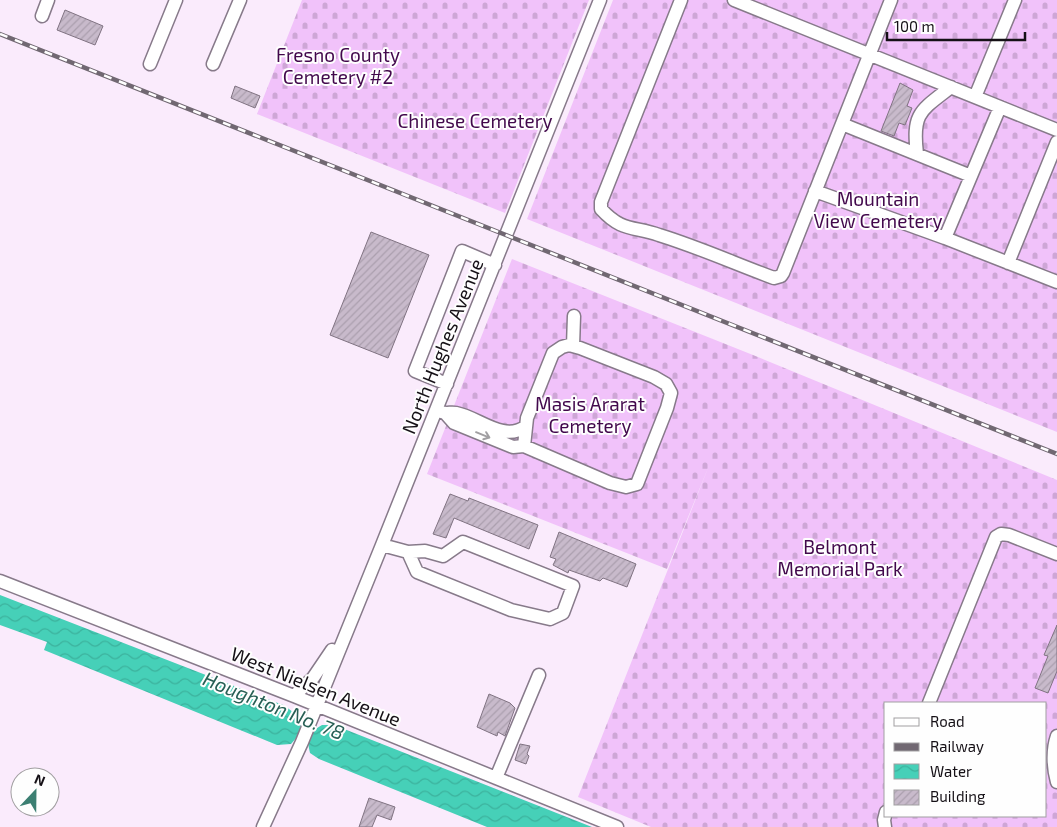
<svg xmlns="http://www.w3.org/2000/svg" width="1057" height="827" viewBox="0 0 1057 827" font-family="'Exo 2',sans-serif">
<defs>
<pattern id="cemetery-stones" width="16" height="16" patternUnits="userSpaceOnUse" patternTransform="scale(1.25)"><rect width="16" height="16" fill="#f1c2fa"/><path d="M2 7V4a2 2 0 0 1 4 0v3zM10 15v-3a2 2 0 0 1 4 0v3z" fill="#cea6d6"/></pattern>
<pattern id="water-waves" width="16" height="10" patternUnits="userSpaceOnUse" patternTransform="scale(1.25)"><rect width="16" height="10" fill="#46d0b8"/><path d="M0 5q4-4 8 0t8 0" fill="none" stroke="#3cb29d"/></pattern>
<pattern id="building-hatch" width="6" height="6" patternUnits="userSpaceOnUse" patternTransform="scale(1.25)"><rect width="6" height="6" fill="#c8bacb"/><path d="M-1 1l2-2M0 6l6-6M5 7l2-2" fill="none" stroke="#ab9fae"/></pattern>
</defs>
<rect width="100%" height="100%" fill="#faebfc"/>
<path fill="url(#cemetery-stones)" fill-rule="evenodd" d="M 302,0 L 589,0 L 505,213 L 257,114 Z
M 613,0 L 1057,0 L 1057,432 L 527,219 Z
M 512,259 L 753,355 L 1057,480 L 1057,827 L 651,827 L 578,797 L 710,463 L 667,569 L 427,474 ZM 886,703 L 1046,703 L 1046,816 L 886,816 Z"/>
<path fill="url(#water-waves)" d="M 0,595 L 283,705 C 293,711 298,716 301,727 L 297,737 L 291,744 L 277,745 L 44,650 L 47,642 L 0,625 Z
M 322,725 L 334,725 L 592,827 L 487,827 L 319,759 L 310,753 C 306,737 309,733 322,725 Z"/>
<path fill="url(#building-hatch)" stroke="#807382" d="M 65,10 L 103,26 L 95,45 L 57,30 Z
M 900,83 L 913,90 L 907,106 L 912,108 L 905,125 L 899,123 L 894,136 L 881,131 Z
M 235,86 L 260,96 L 255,108 L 231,98 Z
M 371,232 L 429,255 L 388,358 L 330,335 Z
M 450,494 L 468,501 L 469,498 L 538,525 L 529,549 L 454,518 L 446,538 L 433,534 Z
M 559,532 L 636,564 L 627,587 L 603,578 L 600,581 L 569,570 L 568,573 L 553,565 L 556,559 L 550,557 Z
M 1057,625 L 1057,671 L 1048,693 L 1035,688 L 1048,656 L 1044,655 Z
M 489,694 L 510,703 L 515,708 L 505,736 L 498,732 L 497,736 L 477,727 Z
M 520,744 L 530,746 L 527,754 L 529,756 L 526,764 L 515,760 Z
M 369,798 L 395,807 L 391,820 L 377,815 L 372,827 L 359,827 Z"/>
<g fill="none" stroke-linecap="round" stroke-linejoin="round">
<g stroke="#877a8a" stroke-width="15">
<path id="minor" d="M 681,0 L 601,202 L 601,209 C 622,232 633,226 659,235 C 698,247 736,264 774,278 L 781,276 L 783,273 L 891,0
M 734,0 L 1057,130
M 42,16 L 48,0
M 150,64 L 176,0
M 213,64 L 240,0
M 975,97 L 1015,0
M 842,124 L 971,176
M 917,154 C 912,113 920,111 951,87
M 815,191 L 945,238 L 1057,282
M 945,238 L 1000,107
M 1008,263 L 1057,142
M 573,346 L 574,316
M 447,384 L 415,371 L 462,251 L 495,265
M 441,412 C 446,414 451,412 456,413 C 478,417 503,442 525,427
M 446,414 L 454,423 L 513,447 L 524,446 L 610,483 L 626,487 L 637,484 L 667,408 L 671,393 L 666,384 L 654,377 L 580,348 L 569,345 L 562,347 L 553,353 L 527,418 L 524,446
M 382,545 L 408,552 L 425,551 L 443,556 L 463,542 L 573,586 L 563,613 L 550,619 L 511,610 L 417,572 L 408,552
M 0,581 L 294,696 L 617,827
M 294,696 L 313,678 L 332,650
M 929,703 L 996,537 L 1001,534 L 1009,535 L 1057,554
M 1057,736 C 1052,751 1053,767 1057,782
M 496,778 L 539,675
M 263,827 L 302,742 L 382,545 L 600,0
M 885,827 L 884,820 L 886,812"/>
</g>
<use href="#minor" stroke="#fff" stroke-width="12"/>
<g stroke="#716872" stroke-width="4.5">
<path id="rail" d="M 0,34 L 1057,454"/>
</g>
<use href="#rail" stroke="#fefefe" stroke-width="2.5" stroke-dasharray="8" stroke-linecap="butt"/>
</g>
<defs><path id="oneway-shaft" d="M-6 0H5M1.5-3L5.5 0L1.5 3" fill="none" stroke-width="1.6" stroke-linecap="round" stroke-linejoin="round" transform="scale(1.25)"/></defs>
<use stroke="#a19fa2" href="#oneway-shaft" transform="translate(483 435) rotate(22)"/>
<g text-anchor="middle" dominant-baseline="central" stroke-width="4" stroke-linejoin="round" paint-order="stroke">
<g font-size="19" fill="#42084c" stroke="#fefefe">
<text x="338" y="54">Fresno County<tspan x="338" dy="22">Cemetery #2</tspan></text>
<text x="475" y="120">Chinese Cemetery</text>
<text x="878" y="198">Mountain<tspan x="878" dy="22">View Cemetery</tspan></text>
<text x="590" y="403">Masis Ararat<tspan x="590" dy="22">Cemetery</tspan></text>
<text x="840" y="546">Belmont<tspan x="840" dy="22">Memorial Park</tspan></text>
</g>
<g font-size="19" fill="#151016" stroke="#fefefe">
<text transform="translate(442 346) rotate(-68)">North Hughes Avenue</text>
<text transform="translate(316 686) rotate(22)">West Nielsen Avenue</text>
</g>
<g font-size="20" font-style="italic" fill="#285f55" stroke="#fefefe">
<text transform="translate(274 705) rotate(22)">Houghton No. 78</text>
</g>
</g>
<rect x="884" y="702" width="162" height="115" fill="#fefefe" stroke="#a19fa1"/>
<rect x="894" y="718" width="25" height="8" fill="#ffffff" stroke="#a19fa1"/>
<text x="930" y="727" font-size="15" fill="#151016">Road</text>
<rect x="894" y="743" width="25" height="8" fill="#716872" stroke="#a19fa1"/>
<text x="930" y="752" font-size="15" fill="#151016">Railway</text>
<rect x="894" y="764" width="25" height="15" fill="url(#water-waves)" stroke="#a19fa1"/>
<text x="930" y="777" font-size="15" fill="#151016">Water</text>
<rect x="894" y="790" width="25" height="15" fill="url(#building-hatch)" stroke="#a19fa1"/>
<text x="930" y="802" font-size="15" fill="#151016">Building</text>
<g transform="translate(35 792) rotate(22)"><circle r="24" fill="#fefefe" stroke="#a19fa1"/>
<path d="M0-4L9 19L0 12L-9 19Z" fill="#3c7f72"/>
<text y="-8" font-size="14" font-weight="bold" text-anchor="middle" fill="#151016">N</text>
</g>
<path d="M887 32v8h138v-8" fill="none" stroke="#151016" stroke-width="2.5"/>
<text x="894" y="32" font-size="15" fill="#151016" stroke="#fefefe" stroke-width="4" paint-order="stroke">100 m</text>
</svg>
